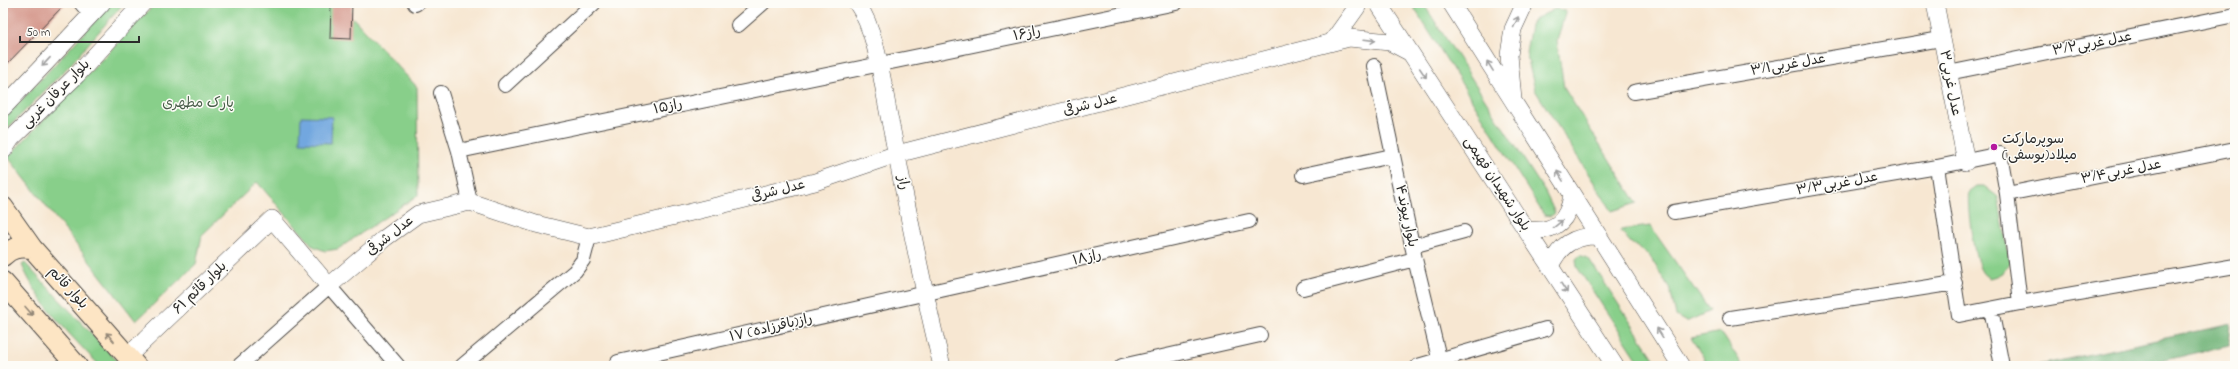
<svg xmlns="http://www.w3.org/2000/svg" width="2238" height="369" viewBox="0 0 2238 369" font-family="'Indie Flower','Playpen Sans Arabic',sans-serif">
<rect width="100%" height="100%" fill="#fdfcf7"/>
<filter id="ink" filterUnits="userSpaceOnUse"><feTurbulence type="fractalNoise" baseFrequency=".025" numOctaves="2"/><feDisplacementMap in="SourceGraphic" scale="8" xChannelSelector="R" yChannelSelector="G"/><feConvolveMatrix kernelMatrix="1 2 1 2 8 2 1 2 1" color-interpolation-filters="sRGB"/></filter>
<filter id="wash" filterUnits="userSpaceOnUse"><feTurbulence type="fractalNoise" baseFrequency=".012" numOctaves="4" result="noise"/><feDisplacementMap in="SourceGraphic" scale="16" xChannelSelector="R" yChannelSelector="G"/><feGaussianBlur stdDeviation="0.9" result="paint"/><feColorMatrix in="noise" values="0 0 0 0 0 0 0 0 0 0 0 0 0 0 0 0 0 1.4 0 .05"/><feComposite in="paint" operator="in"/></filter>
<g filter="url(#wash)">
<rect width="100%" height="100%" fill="#f7e7d2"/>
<path fill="#88cf8a" stroke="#5a7d5a" d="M 112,3 L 124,3 L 70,65 L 3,133 L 3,120 Z
M 156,3 L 339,3 L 417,87 L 418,195 L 338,249 L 325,251 L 313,246 L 257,182 L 202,235 L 196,264 L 136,321 L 8,157 Z
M 1411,3 L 1423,3 L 1545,192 L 1555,213 L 1551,216 L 1544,215 Z
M 1555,9 L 1566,10 L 1557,41 L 1564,88 L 1637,203 L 1612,211 L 1535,90 L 1526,52 L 1531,25 L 1535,19 Z
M 1976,186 L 1984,186 L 1998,197 L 2010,263 C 2005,272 1999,276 1989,278 C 1987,277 1983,274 1982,272 C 1974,261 1966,204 1969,191 Z
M 1650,226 L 1710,311 L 1686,322 L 1676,316 L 1670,289 L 1649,255 L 1631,243 L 1620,230 Z
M 1580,255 L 1589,259 L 1659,366 L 1642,366 L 1577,267 L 1576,259 Z
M 25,263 L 122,366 L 100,366 C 71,336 38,303 22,265 Z
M 1721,332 L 1743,366 L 1709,366 L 1691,338 Z"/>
<path fill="#6eb276" stroke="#4c6e50" d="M 2231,324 L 2229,345 L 2141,366 L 2035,366 Z"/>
<path fill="#72a7df" stroke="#4e6985" d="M 301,116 L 332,117 L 331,143 L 300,142 Z"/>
<g id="blocks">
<path fill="#d49589" d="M 3,3 L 66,3 L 3,68 Z
M 331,3 L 352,3 L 351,39 L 330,38 Z"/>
</g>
</g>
<g filter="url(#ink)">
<use href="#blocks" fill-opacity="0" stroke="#4a4744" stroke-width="1"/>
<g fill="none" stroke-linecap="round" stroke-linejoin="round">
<g stroke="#4a4744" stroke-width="16">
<path id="minor" d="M 81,3 L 91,15
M 415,4 L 417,3
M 738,25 L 763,3
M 1374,66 L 1415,259 L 1441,366
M 1948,73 L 2235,15
M 505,85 L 594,3
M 1634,92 L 1941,39
M 441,93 L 459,151 L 470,202
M 459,151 L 1176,3
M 1937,167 L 1959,315 L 2020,303 L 2235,266
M 1303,175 L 1392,156
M 2007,194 L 2235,149
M 1674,212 L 1937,167 L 2000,154 L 2007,194 L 2020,303
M 1412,246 L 1464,232
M 1303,288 L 1415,259
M 1991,309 L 2002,366
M 1730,318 L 1955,283
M 618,362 L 1249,221
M 239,366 L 329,286 L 398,366
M 462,366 L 575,271 L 583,260 L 589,237
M 1122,366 L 1260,335
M 1418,366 L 1546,329"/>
</g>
<g stroke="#4a4744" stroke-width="18">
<path id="tertiary" d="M 857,3 C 877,32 882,81 889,116 C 906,200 921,283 942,366
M 1378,3 L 1615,366
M 1451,3 L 1681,366
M 1935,3 L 1966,162
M 1332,42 L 1357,7 L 1357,3
M 1513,100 L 1509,55 L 1513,29 L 1525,3
M 3,108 L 102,3
M 3,151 L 11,139 L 77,75 L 143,3
M 1527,230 C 1554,233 1568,222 1572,195
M 1550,267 C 1559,245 1575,235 1599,236
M 128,356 L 272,219 L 329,286 L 385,238 L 418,214 L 470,202 L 536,224 L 589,237 L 815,182 L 897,154 L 1349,38 L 1390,42 L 1409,52"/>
</g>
<g stroke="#4a4744" stroke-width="22">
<path id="secondary" d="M 3,207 L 32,248 L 136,366
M 3,256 C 12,247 19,247 32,248
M 3,282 L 77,366"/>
</g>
<use href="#minor" stroke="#fff" stroke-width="14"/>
<use href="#tertiary" stroke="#fff" stroke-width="17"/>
<use href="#secondary" stroke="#fde5c4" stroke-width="20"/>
</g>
<defs><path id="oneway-shaft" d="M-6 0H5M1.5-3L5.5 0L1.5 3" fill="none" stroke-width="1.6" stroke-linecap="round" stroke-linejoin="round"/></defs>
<g stroke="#a0a0a0">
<use href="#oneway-shaft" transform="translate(1516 22) rotate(-66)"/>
<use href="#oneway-shaft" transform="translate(1370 40) rotate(7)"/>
<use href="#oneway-shaft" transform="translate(46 62) rotate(133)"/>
<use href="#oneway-shaft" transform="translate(1490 66) rotate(-122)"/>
<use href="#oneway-shaft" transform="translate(1423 73) rotate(56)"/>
<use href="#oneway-shaft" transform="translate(1560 176) rotate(-122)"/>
<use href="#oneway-shaft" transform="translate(1558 224) rotate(-39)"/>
<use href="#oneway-shaft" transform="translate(1564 288) rotate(57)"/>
<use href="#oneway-shaft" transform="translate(1660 333) rotate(-122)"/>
</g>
<g stroke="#948878">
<use href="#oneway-shaft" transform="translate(29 311) rotate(49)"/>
<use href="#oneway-shaft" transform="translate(110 337) rotate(-132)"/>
</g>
</g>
<circle fill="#b5179e" stroke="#fdfcf7" stroke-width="1.5" cx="1994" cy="147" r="4"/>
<g text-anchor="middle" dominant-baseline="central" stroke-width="3" stroke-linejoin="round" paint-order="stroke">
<g font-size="14" fill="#2b2b2b" stroke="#fdfcf7">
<text transform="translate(1027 34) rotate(-12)">راز۱۶</text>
<text transform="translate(2092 44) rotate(-11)">عدل غربی۳/۲</text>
<text transform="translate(1788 65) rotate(-10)">عدل غربی۳/۱</text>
<text transform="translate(1950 83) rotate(79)">عدل غربی۳</text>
<text transform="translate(56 94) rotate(-45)">بلوار عرفان غربی</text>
<text transform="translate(1090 105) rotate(-14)">عدل شرقی</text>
<text transform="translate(668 107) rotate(-12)">راز۱۵</text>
<text transform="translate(2121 172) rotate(-11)">عدل غربی۳/۴</text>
<text transform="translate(903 183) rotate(79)">راز</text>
<text transform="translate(1497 184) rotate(57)">بلوار شهیدان فهیمی</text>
<text transform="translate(1837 184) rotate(-10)">عدل غربی۳/۳</text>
<text transform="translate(778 191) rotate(-14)">عدل شرقی</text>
<text transform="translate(1406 216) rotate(78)">بلوار پیوند۴</text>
<text transform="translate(390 236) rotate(-38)">عدل شرقی</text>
<text transform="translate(1087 258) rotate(-13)">راز۱۸</text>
<text transform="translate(68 288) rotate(48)">بلوار قائم</text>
<text transform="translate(200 288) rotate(-44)">بلوار قائم ۶۱</text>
<text transform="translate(771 328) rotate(-13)">۱۷ راز(باقرزاده)</text>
</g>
<g font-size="14" fill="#475c48" stroke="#fdfcf7">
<text x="198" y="103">پارک مطهری</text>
</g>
<g font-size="14" fill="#2b2b2b" stroke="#fdfcf7" text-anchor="start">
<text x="2002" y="139">سوپرمارکت<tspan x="2002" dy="16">میلاد(یوسفی)</tspan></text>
</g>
</g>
<rect width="2238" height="369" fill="none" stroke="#fdfcf7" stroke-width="16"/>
<path d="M20 36v6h119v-6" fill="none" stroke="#2b2b2b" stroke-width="2"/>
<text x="26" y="36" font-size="12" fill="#2b2b2b" stroke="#fdfcf7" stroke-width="3" paint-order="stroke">50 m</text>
</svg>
